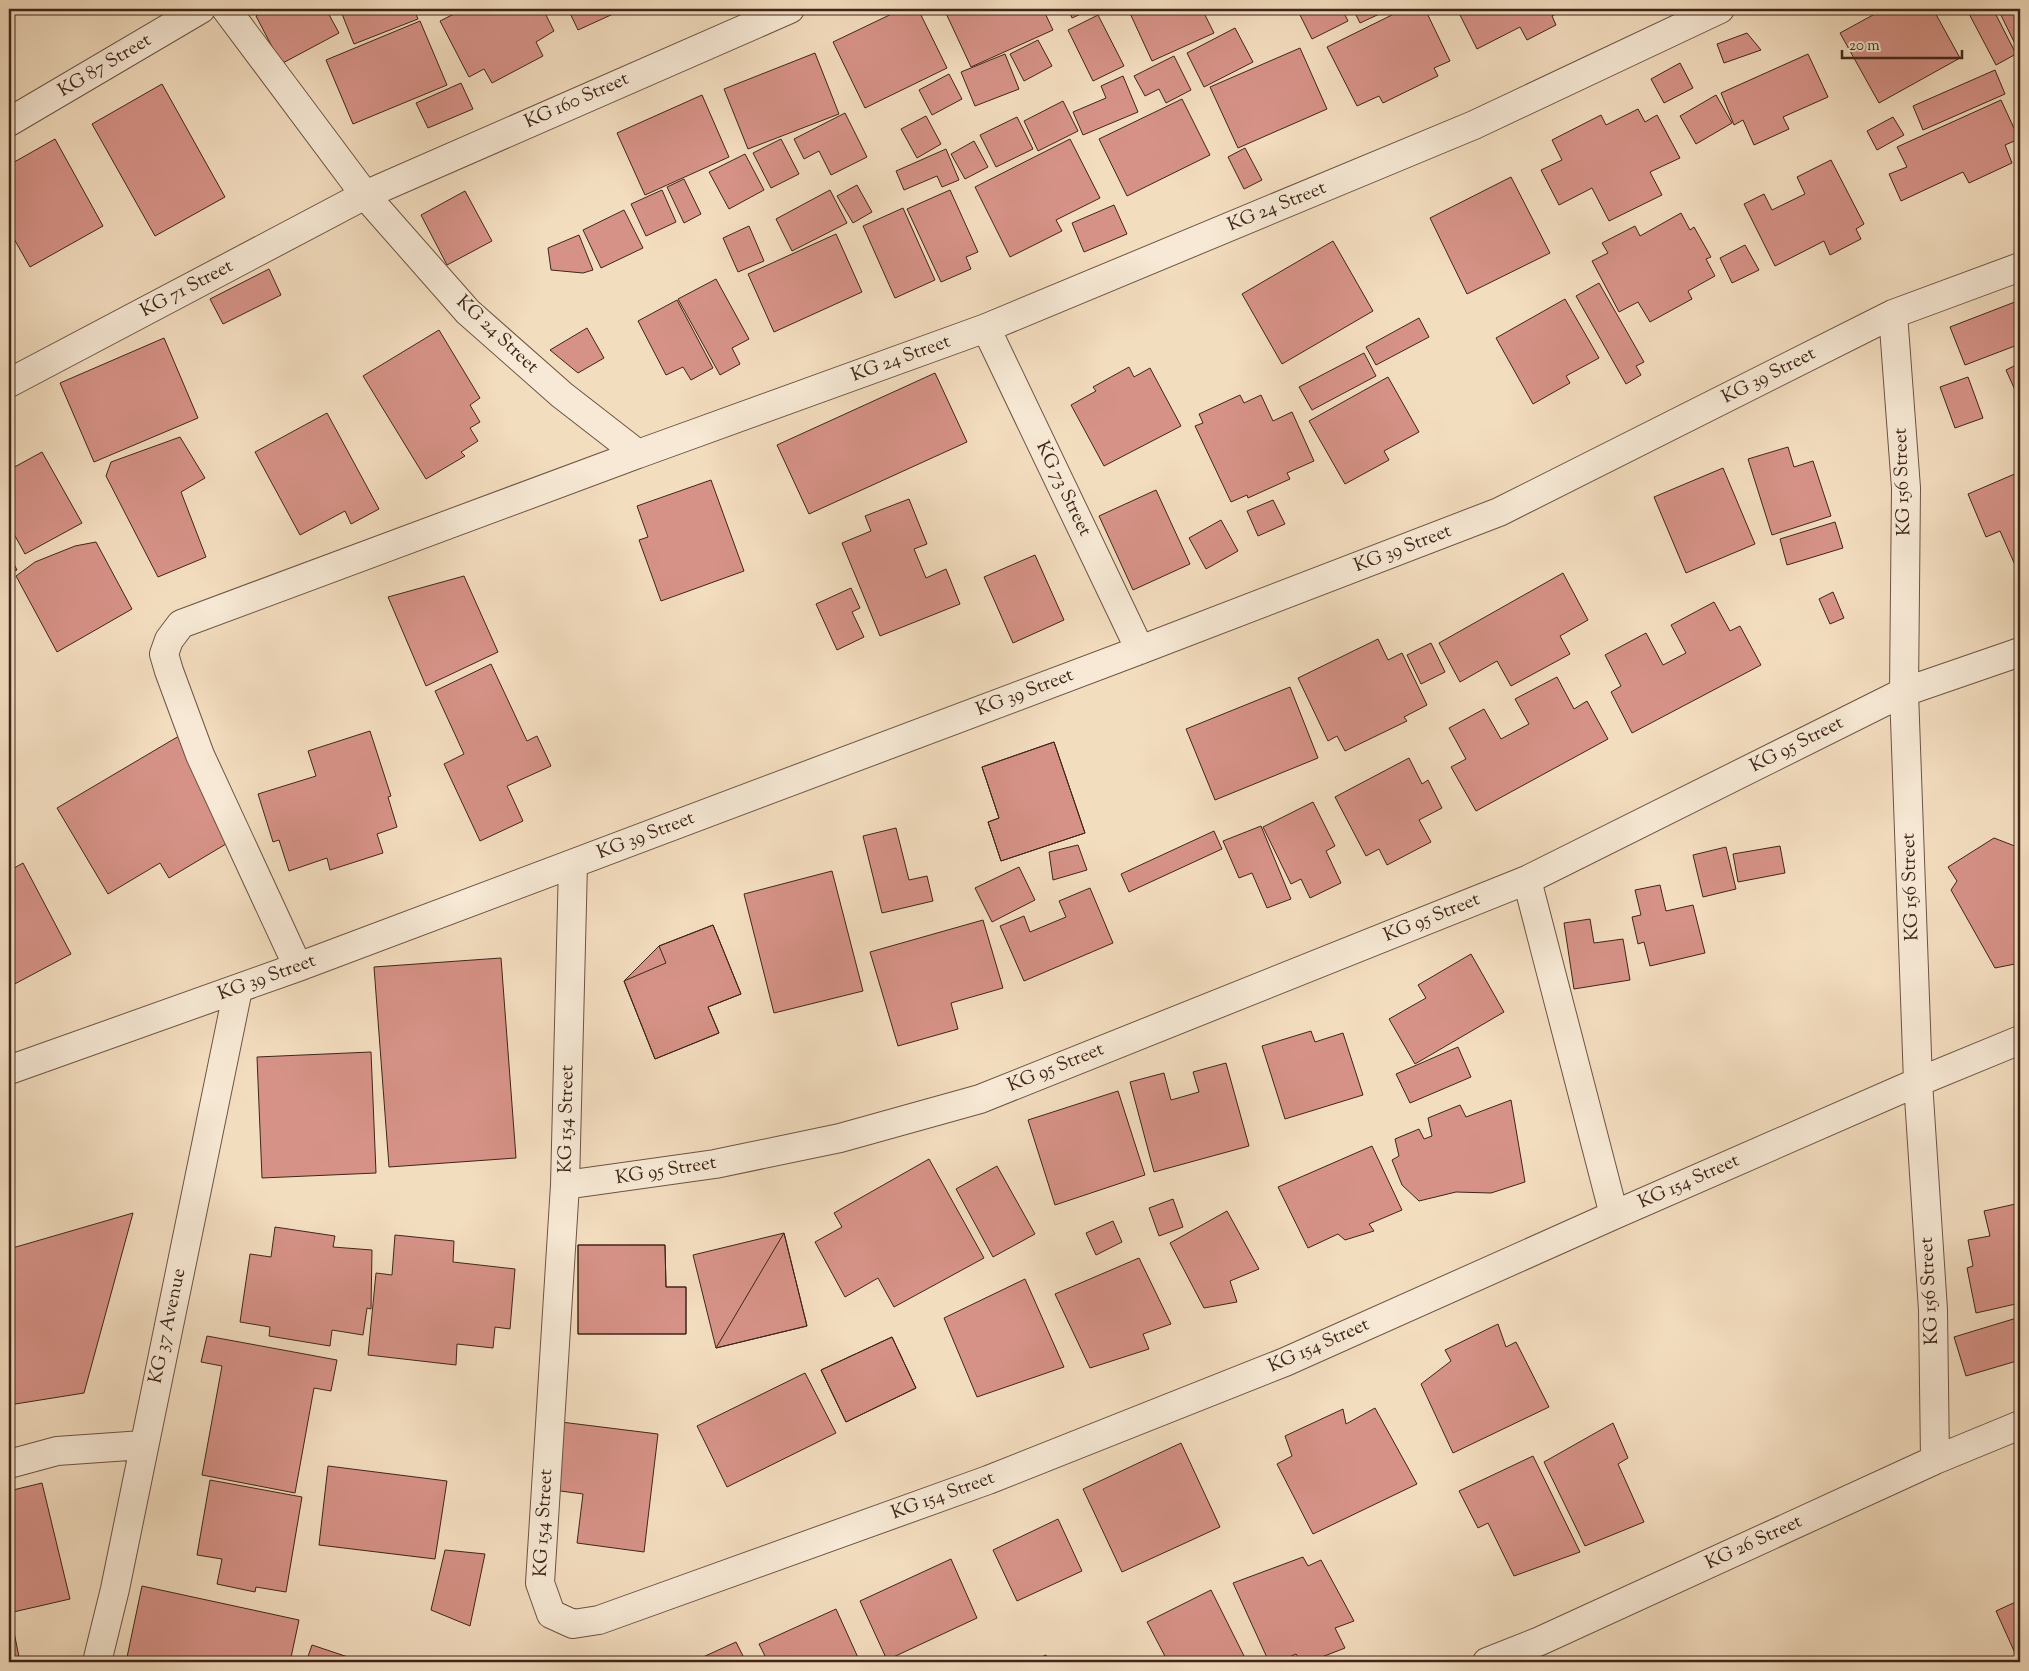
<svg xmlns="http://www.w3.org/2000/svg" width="2029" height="1671" viewBox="0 0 2029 1671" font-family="'Sorts Mill Goudy',serif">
<rect width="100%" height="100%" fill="#f3ddbf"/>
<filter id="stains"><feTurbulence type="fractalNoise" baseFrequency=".004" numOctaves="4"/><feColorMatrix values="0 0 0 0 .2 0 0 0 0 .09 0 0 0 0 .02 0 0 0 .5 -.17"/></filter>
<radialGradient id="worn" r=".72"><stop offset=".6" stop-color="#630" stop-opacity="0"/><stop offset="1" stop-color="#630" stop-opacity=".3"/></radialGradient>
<path fill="#d69287" stroke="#40251a" d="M 268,9 L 326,9 L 339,33 L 281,64 L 256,16 Z
M 340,9 L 414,9 L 418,19 L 354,44 Z
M 464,9 L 543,9 L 554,31 L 536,42 L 543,56 L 492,83 L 484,69 L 469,77 L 440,21 Z
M 568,9 L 624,9 L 578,30 Z
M 902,9 L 918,9 L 947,68 L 865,108 L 833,42 Z
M 944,9 L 1043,9 L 1053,30 L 971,67 Z
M 1068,9 L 1092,9 L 1072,18 Z
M 1128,9 L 1202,9 L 1214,33 L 1152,61 Z
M 1297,9 L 1342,9 L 1348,21 L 1312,39 Z
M 1353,9 L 1387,9 L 1388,10 L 1360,23 Z
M 1404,9 L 1425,9 L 1450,61 L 1434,68 L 1438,76 L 1383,103 L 1379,96 L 1357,106 L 1327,47 Z
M 1457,9 L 1565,9 L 1552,16 L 1556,25 L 1527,40 L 1520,27 L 1477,49 Z
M 1884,9 L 1915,9 L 1918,13 L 1926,9 L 1933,9 L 1960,58 L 1879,103 L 1840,33 Z
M 1969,9 L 1993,9 L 2016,54 L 1996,65 L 1967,10 Z
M 1998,9 L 2020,9 L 2020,54 Z
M 1098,15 L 1124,66 L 1093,81 L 1068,30 Z
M 420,21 L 447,85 L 353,124 L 326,60 Z
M 1235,28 L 1253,62 L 1204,87 L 1187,53 Z
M 1747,33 L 1761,50 L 1724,63 L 1717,44 Z
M 1038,40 L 1052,66 L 1024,81 L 1010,54 Z
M 1300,48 L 1327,109 L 1238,148 L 1210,87 Z
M 815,53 L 839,114 L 748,149 L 724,89 Z
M 1005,54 L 1019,89 L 975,106 L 961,72 Z
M 1808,54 L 1828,97 L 1783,117 L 1789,129 L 1754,145 L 1743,120 L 1734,125 L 1721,93 Z
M 1174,56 L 1191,90 L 1166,103 L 1159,89 L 1145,96 L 1134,76 Z
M 1680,63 L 1693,88 L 1664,103 L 1651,79 Z
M 1995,70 L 2005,94 L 1923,130 L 1913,106 Z
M 949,74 L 962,99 L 932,115 L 919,90 Z
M 1123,76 L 1138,112 L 1083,135 L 1073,112 L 1106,98 L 1101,86 Z
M 461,83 L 473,109 L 428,128 L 416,103 Z
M 162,84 L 225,197 L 155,236 L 92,124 Z
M 702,95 L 729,157 L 645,195 L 617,133 Z
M 1716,95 L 1732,123 L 1696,144 L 1680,116 Z
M 1182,99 L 1210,155 L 1127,196 L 1099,139 Z
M 2001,100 L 2019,139 L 2005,145 L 2012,163 L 1969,183 L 1963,172 L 1901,201 L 1889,174 L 1907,167 L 1897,147 Z
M 1063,101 L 1078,131 L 1038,151 L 1024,121 Z
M 1638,109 L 1645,122 L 1657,115 L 1680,158 L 1650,172 L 1662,195 L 1609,221 L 1592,188 L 1559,205 L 1541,170 L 1562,160 L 1552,140 L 1601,115 L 1606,125 Z
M 845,113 L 867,157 L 831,175 L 819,151 L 804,159 L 794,139 Z
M 926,116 L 941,144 L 917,158 L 901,129 Z
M 1017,117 L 1033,149 L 996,167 L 980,135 Z
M 1893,117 L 1904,135 L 1877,150 L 1867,131 Z
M 55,139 L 103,226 L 30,267 L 9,230 L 9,165 Z
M 781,139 L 799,174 L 771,188 L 753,153 Z
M 1070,139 L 1100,198 L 1056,220 L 1062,231 L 1010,257 L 975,187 Z
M 974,141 L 988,167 L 965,179 L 951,154 Z
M 1245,148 L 1262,180 L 1244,189 L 1228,157 Z
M 946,149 L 959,180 L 942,187 L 937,176 L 904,190 L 896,171 Z
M 745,154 L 764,190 L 729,209 L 709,172 Z
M 1831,160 L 1864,224 L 1856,229 L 1861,239 L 1830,255 L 1824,241 L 1775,266 L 1744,204 L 1764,194 L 1772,210 L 1805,194 L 1797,177 Z
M 1511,177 L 1550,253 L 1467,294 L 1430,218 Z
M 684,179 L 701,214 L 684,223 L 667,187 Z
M 857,185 L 872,212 L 853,223 L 837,196 Z
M 662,190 L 676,222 L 646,236 L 631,204 Z
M 830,190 L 847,223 L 792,251 L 776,219 Z
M 950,190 L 978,252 L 966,257 L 971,269 L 941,282 L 907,209 Z
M 465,191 L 492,241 L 447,265 L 421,215 Z
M 1114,205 L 1127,234 L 1084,252 L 1072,223 Z
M 903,208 L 935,280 L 895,298 L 863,226 Z
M 624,210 L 643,248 L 601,268 L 583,230 Z
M 1681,213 L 1690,230 L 1694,227 L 1711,257 L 1706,259 L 1715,276 L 1688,291 L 1692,299 L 1650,322 L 1638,302 L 1619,312 L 1592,261 L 1608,253 L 1602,243 L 1635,226 L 1640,236 Z
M 749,226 L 764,261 L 738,272 L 723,238 Z
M 836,234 L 862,292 L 774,332 L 748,274 Z
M 579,235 L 593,270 L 583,273 L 551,270 L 548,248 Z
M 1333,241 L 1373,311 L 1282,364 L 1242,294 Z
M 1745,245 L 1759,270 L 1732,283 L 1720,258 Z
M 269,269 L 281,295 L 223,324 L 210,299 Z
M 716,279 L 749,339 L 732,348 L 740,364 L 720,375 L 678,299 Z
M 1599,283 L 1644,362 L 1636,366 L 1641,375 L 1626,384 L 1576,296 Z
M 1565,299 L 1599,358 L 1566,376 L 1570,383 L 1533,404 L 1496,338 Z
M 677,300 L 713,368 L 691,380 L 683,367 L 666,375 L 638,321 Z
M 2020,300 L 2020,344 L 1965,365 L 1950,327 Z
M 1419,318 L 1429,337 L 1376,365 L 1366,347 Z
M 587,328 L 604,358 L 578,373 L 550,350 Z
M 439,330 L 480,398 L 470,405 L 480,422 L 470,428 L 478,441 L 461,452 L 465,456 L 426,479 L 363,376 Z
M 164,338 L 198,418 L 94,462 L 60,383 Z
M 1364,353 L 1376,376 L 1312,410 L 1299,387 Z
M 2020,363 L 2020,401 L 2006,370 Z
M 1129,367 L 1134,377 L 1150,368 L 1181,426 L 1104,466 L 1071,405 L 1096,391 L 1093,387 Z
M 935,373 L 967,442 L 809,514 L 777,445 Z
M 1388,377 L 1419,432 L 1384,451 L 1389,460 L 1345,484 L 1309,421 Z
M 1968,377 L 1983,418 L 1955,428 L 1940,387 Z
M 1240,395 L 1244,403 L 1261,395 L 1273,421 L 1292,412 L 1314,461 L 1287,473 L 1290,479 L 1248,498 L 1247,495 L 1231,502 L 1195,426 L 1203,423 L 1199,414 Z
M 327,413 L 379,509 L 351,524 L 345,511 L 300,535 L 255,452 Z
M 180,437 L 205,478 L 181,492 L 206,557 L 158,577 L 106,476 L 111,462 Z
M 1788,447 L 1794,467 L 1813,461 L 1831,516 L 1772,535 L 1748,459 Z
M 42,452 L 82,523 L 25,554 L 9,525 L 9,470 Z
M 1723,468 L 1755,544 L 1686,573 L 1654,497 Z
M 2017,473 L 2020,482 L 2019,574 L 2000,531 L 1986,537 L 1968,494 Z
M 711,480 L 744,571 L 661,601 L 639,540 L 648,537 L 637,506 Z
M 1156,490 L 1190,564 L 1133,590 L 1099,516 Z
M 909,499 L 927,544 L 914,549 L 926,578 L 946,569 L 960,604 L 880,636 L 842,543 L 871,531 L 865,516 Z
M 1273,500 L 1285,524 L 1258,536 L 1247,511 Z
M 1221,520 L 1238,551 L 1206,569 L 1189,538 Z
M 1835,522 L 1843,548 L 1787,565 L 1780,539 Z
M 96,542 L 132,609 L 57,652 L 16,576 L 35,562 L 75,546 Z
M 9,554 L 17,570 L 9,572 Z
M 1035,555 L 1064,620 L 1013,643 L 984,577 Z
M 1563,573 L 1588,620 L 1560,636 L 1570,654 L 1511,686 L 1497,661 L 1460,682 L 1439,643 Z
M 464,576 L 498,652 L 426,686 L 388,597 Z
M 851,588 L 860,608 L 852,612 L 864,637 L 837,650 L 816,604 Z
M 1833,592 L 1844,618 L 1830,624 L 1819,599 Z
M 1714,602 L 1730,631 L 1740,626 L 1761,665 L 1632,733 L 1611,692 L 1621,686 L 1605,655 L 1646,633 L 1663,665 L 1686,653 L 1671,625 Z
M 1378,639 L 1388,660 L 1402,653 L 1427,705 L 1404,717 L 1407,721 L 1345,751 L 1337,736 L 1328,741 L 1298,678 Z
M 1431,643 L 1445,672 L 1421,684 L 1407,655 Z
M 491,664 L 527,741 L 537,736 L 551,766 L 507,786 L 523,821 L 480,841 L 444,764 L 464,754 L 435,691 Z
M 1557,677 L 1574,709 L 1587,701 L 1608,739 L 1476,811 L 1451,767 L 1466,759 L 1449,728 L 1484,709 L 1501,739 L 1529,724 L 1515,699 Z
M 1290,687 L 1318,758 L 1215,800 L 1186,729 Z
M 370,731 L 391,796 L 388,797 L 397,827 L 377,834 L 383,853 L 330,870 L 327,858 L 289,871 L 279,840 L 273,842 L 258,794 L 316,776 L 308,751 Z
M 179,736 L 209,786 L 201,790 L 231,841 L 169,878 L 160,863 L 108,894 L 57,808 Z
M 1054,742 L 1085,833 L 1001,861 L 988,822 L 999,818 L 982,767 Z
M 1054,742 L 1085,833 L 1001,861 L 988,822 L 999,818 L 982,767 Z
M 1409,758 L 1422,784 L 1428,780 L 1442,808 L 1419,820 L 1431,842 L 1387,865 L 1379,849 L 1366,856 L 1335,797 Z
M 1313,802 L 1335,846 L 1326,851 L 1341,883 L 1310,898 L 1301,879 L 1291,884 L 1263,827 Z
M 1261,826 L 1291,899 L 1267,908 L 1252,873 L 1239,878 L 1223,841 Z
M 896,828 L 909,880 L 927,876 L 933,901 L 882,913 L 863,836 Z
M 1214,831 L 1222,849 L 1129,892 L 1121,874 Z
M 1994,838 L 2020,848 L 2020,963 L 1995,968 L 1951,890 L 1957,881 L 1948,867 Z
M 1078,845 L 1087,870 L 1053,880 L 1049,852 Z
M 1780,846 L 1785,873 L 1738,882 L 1733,854 Z
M 1726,847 L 1736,889 L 1703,897 L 1693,855 Z
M 23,863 L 71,954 L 9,987 L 9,871 Z
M 1019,867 L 1035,900 L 992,922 L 975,888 Z
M 832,871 L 863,991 L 774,1013 L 744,894 Z
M 1660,885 L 1666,911 L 1693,905 L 1705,953 L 1650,966 L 1644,942 L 1638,944 L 1632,917 L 1641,915 L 1635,890 Z
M 1090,888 L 1113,943 L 1024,981 L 1000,926 L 1024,916 L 1030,932 L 1066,917 L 1059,901 Z
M 1590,919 L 1594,943 L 1623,939 L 1630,980 L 1574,989 L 1564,923 Z
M 983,920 L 1003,988 L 951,1003 L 958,1029 L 898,1046 L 870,952 Z
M 713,925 L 741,994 L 708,1007 L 719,1033 L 655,1059 L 624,981 L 666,963 L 659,946 Z
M 713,925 L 741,994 L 708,1007 L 719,1033 L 655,1059 L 624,981 L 659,946 Z
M 1471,954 L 1504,1012 L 1415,1064 L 1389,1019 L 1426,998 L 1418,985 Z
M 501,958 L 516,1158 L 389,1167 L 374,967 Z
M 1311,1031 L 1315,1042 L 1343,1033 L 1363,1095 L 1285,1119 L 1262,1046 Z
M 1458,1047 L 1471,1077 L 1410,1103 L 1396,1074 Z
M 371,1052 L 376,1173 L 262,1178 L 257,1057 Z
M 1226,1063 L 1249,1146 L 1154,1172 L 1130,1082 L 1164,1073 L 1171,1100 L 1199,1092 L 1193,1072 Z
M 1118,1091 L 1145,1175 L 1055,1205 L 1028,1120 Z
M 1511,1100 L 1525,1182 L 1491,1193 L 1456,1192 L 1419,1201 L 1402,1185 L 1392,1160 L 1399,1156 L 1395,1139 L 1419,1129 L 1424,1139 L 1432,1136 L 1428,1118 L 1460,1105 L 1466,1117 Z
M 1372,1146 L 1402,1210 L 1369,1224 L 1374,1231 L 1345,1240 L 1338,1234 L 1308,1248 L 1278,1187 Z
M 929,1159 L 984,1258 L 894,1307 L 878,1278 L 845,1297 L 815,1242 L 842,1227 L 834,1213 Z
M 997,1166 L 1035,1234 L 993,1257 L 956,1189 Z
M 1173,1199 L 1183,1227 L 1159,1236 L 1149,1208 Z
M 2020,1203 L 2020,1303 L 1976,1313 L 1967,1268 L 1973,1266 L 1968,1240 L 1990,1236 L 1984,1211 Z
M 1227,1211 L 1259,1269 L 1230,1281 L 1237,1302 L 1204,1308 L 1170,1243 Z
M 133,1213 L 84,1393 L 9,1405 L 9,1249 Z
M 1113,1221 L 1122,1242 L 1096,1255 L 1086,1233 Z
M 275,1227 L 335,1236 L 333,1247 L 372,1250 L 371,1309 L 367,1308 L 363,1335 L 332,1330 L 330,1346 L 269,1336 L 270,1327 L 240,1322 L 250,1254 L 271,1257 Z
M 784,1233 L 807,1326 L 716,1348 L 693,1255 Z
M 784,1233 L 807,1326 L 716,1348 Z
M 395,1235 L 454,1241 L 453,1262 L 515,1269 L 510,1329 L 495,1327 L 493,1348 L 457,1344 L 456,1365 L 368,1355 L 376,1273 L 392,1275 Z
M 578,1245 L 665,1245 L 666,1287 L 686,1287 L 686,1334 L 578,1334 Z
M 578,1245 L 665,1245 L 666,1287 L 686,1287 L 686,1334 L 578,1334 Z
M 1139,1258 L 1171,1324 L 1143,1334 L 1149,1349 L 1090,1368 L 1055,1294 Z
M 1025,1279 L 1064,1367 L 977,1397 L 944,1318 Z
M 2020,1317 L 2020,1360 L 1966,1376 L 1954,1337 Z
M 1498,1324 L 1506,1347 L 1516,1342 L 1549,1407 L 1453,1453 L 1421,1384 L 1451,1361 L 1445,1350 Z
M 207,1336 L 337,1360 L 331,1391 L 314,1388 L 295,1493 L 202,1475 L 222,1366 L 201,1362 Z
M 892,1337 L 916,1388 L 846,1422 L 821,1370 Z
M 892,1337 L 916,1388 L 846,1422 L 821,1370 Z
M 805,1373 L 836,1433 L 727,1487 L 697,1426 Z
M 1375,1408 L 1417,1484 L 1313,1534 L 1277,1464 L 1292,1456 L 1285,1436 L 1343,1409 L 1346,1424 Z
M 561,1422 L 658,1434 L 644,1552 L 577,1543 L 583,1494 L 553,1490 Z
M 1613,1423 L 1628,1458 L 1618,1464 L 1644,1522 L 1585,1546 L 1544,1462 Z
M 1181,1443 L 1220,1527 L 1122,1572 L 1083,1489 Z
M 1533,1456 L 1580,1552 L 1514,1576 L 1488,1523 L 1478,1528 L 1459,1491 Z
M 328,1466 L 447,1481 L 435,1559 L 319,1545 Z
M 210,1480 L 302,1497 L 286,1592 L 256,1587 L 255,1592 L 217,1584 L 222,1559 L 197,1555 Z
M 42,1483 L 70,1599 L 9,1613 L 9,1491 Z
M 1058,1519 L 1082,1571 L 1017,1601 L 993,1550 Z
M 445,1550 L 485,1554 L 470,1626 L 431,1610 Z
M 1303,1557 L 1308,1566 L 1321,1560 L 1354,1621 L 1335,1628 L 1345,1648 L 1309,1662 L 1302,1662 L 1296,1654 L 1278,1662 L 1269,1662 L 1233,1583 Z
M 951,1559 L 977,1618 L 887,1660 L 860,1601 Z
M 142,1586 L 299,1620 L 290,1662 L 126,1662 Z
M 1211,1590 L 1247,1662 L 1168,1662 L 1147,1622 Z
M 2020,1600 L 2020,1662 L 2019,1662 L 1996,1611 Z
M 836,1609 L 860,1662 L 768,1662 L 759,1644 Z
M 13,1627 L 20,1662 L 9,1662 L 9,1628 Z
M 736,1642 L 746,1662 L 692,1662 Z
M 312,1645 L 363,1662 L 306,1662 Z
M 1046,1655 L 1050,1662 L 1030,1662 Z"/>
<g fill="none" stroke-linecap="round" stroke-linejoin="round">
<g stroke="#6d5343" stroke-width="30">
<path id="minor" d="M 226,9 L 365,195 L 468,312 L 562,395 L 638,454 L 986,328 L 1474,125 L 1720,9
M 9,122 L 201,9
M 1893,314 L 1906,488 L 1904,692 L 1918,1082 L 1933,1310 L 1935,1460
M 986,328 L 1140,650
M 9,383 L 365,195 L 790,9
M 573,864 L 565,1185 L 540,1583 L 551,1614 L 573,1624 L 599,1620 L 988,1480 L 1285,1362 L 1614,1215 L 1918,1082 L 2020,1040
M 1527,880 L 1614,1215
M 298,967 L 200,755 L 169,671 L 164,654 L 169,640 L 181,624 L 638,454
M 9,1070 L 298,967 L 1140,650 L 1499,512 L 1893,314 L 2020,267
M 565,1185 L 715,1164 L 840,1138 L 980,1099 L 1527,880 L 1904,692 L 2020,652
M 9,1464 L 57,1451 L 143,1445
M 97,1662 L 115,1589 L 238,989
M 1487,1662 L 1540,1641 L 1935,1460 L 2020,1425"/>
</g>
<use href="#minor" stroke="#f7e9d5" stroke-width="28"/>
</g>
<g text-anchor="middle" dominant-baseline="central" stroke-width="4" stroke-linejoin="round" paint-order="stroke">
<g font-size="19" fill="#40251a" stroke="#f7e9d5">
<text transform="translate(105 66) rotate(-31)">KG 87 Street</text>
<text transform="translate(577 101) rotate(-24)">KG 160 Street</text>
<text transform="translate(1277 207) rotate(-22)">KG 24 Street</text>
<text transform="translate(187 289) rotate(-28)">KG 71 Street</text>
<text transform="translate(497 335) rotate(43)">KG 24 Street</text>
<text transform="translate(901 359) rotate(-20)">KG 24 Street</text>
<text transform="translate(1769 376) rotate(-27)">KG 39 Street</text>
<text transform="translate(1903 482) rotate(-92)">KG 156 Street</text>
<text transform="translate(1063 489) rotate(64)">KG 73 Street</text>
<text transform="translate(1403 549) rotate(-21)">KG 39 Street</text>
<text transform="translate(1025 693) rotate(-21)">KG 39 Street</text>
<text transform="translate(1797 745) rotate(-27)">KG 95 Street</text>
<text transform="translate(646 836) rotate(-21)">KG 39 Street</text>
<text transform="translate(1911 887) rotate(-92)">KG 156 Street</text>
<text transform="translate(1432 918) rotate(-22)">KG 95 Street</text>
<text transform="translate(267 978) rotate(-20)">KG 39 Street</text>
<text transform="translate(1056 1068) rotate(-22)">KG 95 Street</text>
<text transform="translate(567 1119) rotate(-89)">KG 154 Street</text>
<text transform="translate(666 1171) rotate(-9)">KG 95 Street</text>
<text transform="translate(1689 1182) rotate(-24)">KG 154 Street</text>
<text transform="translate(1930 1291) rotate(-93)">KG 156 Street</text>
<text transform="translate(168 1326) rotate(-78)">KG 37 Avenue</text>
<text transform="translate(1319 1346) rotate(-24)">KG 154 Street</text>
<text transform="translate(943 1496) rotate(-20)">KG 154 Street</text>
<text transform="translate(544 1523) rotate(-87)">KG 154 Street</text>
<text transform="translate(1754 1543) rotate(-25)">KG 26 Street</text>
</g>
</g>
<rect width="2029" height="1671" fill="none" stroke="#f3ddbf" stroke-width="30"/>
<rect x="10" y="10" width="2009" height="1651" fill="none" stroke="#40251a" stroke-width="2.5"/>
<rect x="15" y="15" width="1999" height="1641" fill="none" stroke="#40251a"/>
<path d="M1842 50v8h120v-8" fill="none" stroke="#40251a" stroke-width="2.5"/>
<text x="1849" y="50" font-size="15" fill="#40251a" stroke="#f7e9d5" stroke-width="4" paint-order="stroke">20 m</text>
<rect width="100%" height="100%" filter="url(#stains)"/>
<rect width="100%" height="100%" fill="url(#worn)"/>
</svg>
